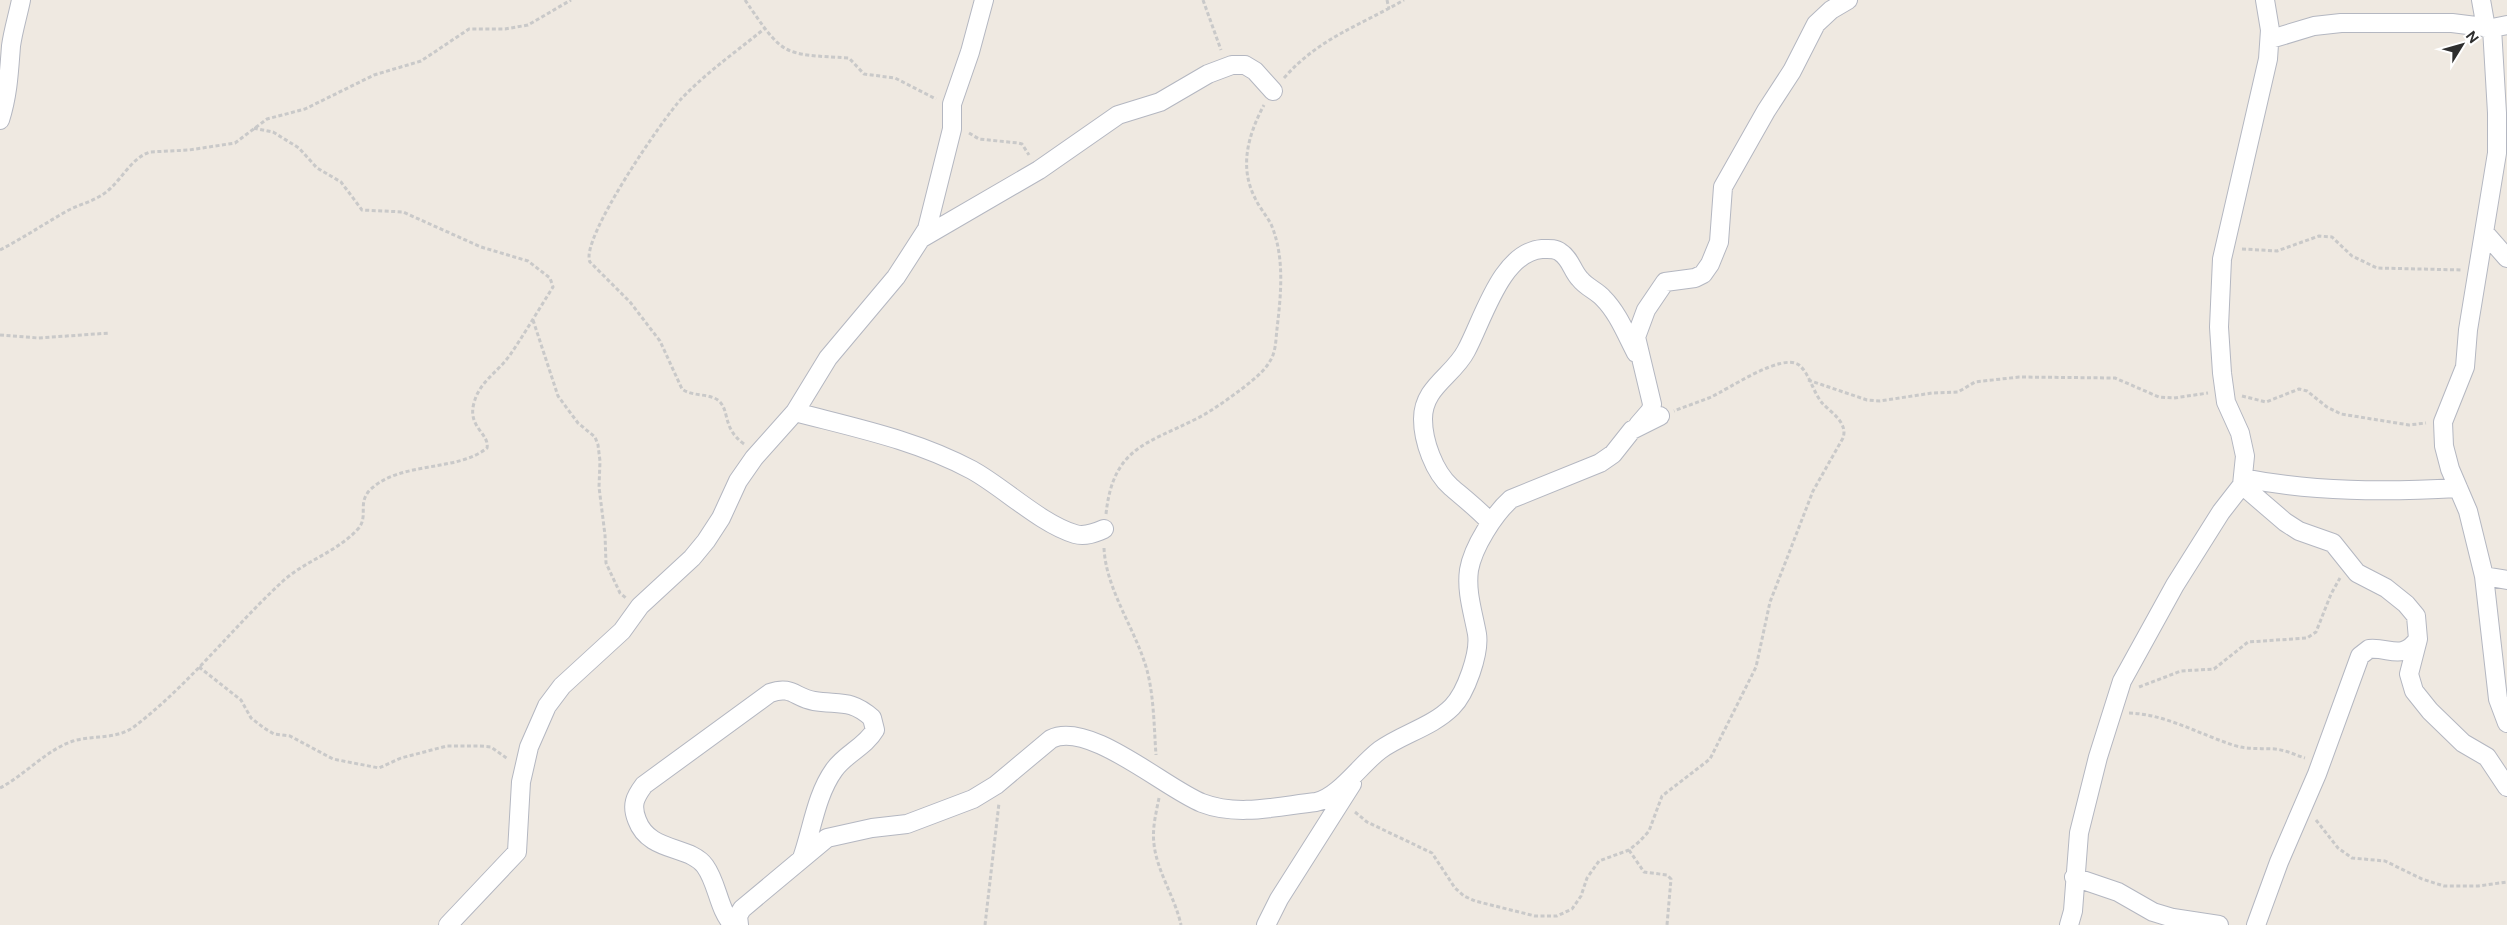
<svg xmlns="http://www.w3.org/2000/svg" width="2507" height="925" viewBox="0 0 2507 925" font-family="'Public Sans',sans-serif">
<rect width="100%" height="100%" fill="#efe9e1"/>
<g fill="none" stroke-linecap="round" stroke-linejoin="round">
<g stroke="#b4b7c1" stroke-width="20">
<path id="street" d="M 2481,0 L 2486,28
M 2492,28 L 2497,113 L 2497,153 L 2468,330 L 2465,367 L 2443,422 L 2444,446 L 2450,469 L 2468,511 L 2484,576 L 2498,699 L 2507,723
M 2271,39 L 2314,26 L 2341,23 L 2452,23 L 2492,28 L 2507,25
M 0,120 C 8,95 9,72 11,46 C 13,31 18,15 21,0
M 2484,232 L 2507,258
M 922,238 L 1039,170 L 1118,115 L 1160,102 L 1208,74 L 1232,65 L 1245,65 L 1255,71 L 1273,91
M 795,412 C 856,428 916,440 972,470 C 1003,487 1041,524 1075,534 C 1085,537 1095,533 1104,529
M 1638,425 L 1651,410 L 1652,404 L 1636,337 L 1646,310 L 1665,282 L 1695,278 L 1703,274 L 1710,264 L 1719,242 L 1723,187 L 1766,111 L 1792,71 L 1816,24 L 1831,10 L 1848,0
M 2243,478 C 2313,492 2386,492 2458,488
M 2242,485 L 2285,522 L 2299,531 L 2333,543 L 2357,573 L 2386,588 L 2406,604 L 2416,616 L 2418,639 L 2409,674 L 2414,691 L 2430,711 L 2463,743 L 2487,757 L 2507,787
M 1490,522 C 1478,509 1465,499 1451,487 C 1434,472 1423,441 1423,419 C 1423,387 1453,376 1466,351 C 1483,320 1501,252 1542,249 C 1548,249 1555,248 1560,252 C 1571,259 1572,271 1580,279 C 1586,287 1597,291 1603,298 C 1618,313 1626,334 1636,353
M 2484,576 L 2507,580
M 2074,877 L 2118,892 L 2153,912 L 2173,918 L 2219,925
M 448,925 L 517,852 L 521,782 L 529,747 L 547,706 L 562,686 L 622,631 L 640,606 L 692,558 L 706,541 L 721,518 L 738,481 L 754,458 L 795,412 L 828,358 L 896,277 L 927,229 L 952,129 L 952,104 L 970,52 L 984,0
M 733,925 C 718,909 718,884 705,866 C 690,845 649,853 637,820 C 631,805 635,797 644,785 L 770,693 C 792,685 795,698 814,701 C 839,705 851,699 872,718 L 875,730 C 865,747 845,754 834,770 C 816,795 812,830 802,858
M 739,925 L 738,916 L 742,909 L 827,838 L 872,828 L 907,824 L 973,799 L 996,785 L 1051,739 C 1089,720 1166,789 1202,803 C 1238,817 1279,806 1316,802 C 1339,797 1360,765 1380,750 C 1402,734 1432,727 1452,707 C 1466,693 1480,653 1477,634 C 1473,612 1466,592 1469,570 C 1473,547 1494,514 1511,499 L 1600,463 L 1613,454 L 1632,430 L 1660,416
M 1266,925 L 1279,899 L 1352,784
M 2069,925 L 2073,911 L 2079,833 L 2098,757 L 2122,681 L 2175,585 L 2221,512 L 2242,485 L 2245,456 L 2240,433 L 2226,402 L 2222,373 L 2219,327 L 2222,259 L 2268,59 L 2270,30 L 2265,0
M 2256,925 L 2279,862 L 2317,774 L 2360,656 L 2369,649 C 2390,647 2402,661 2418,639"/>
</g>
<path stroke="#c9c9c9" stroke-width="3" stroke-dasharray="4 2.5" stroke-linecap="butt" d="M 745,0 C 784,57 781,54 849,58 L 864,74 L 895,78 L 936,99
M 1203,0 L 1221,50
M 1387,0 L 1389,9
M 1284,78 C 1319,38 1359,26 1404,0
M 969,133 L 979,139 L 1018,143 L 1022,144 L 1029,155
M 2242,249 L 2277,251 L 2319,236 L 2332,237 L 2352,256 L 2377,268 L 2462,270
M 0,250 C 23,238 44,224 67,211 C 78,205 91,202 102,195 C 121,183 129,159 150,152 L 189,150 L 235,143 L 267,119 L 305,109 L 374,75 L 421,61 L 469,29 L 505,29 L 528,25 L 571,0
M 533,320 L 558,396 L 578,423 L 595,437 L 598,445 L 600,461 L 599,487 L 605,535 L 606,563 L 620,593 L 626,598
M 0,335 L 38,338 L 110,333
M 1808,380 L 1867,400 L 1880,401 L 1932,393 L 1958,392 L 1975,382 L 2019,377 L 2115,378 L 2159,397 L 2174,398 L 2208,393
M 2242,396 L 2266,402 L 2299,389 L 2307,391 L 2327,407 L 2341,414 L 2409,425 L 2426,423
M 744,444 C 722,428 730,411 719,401 C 710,393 693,397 682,389 L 660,341 L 630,302 L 590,262 C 579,240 664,117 682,98 C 707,72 737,51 764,29
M 1106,514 C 1113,448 1146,444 1196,419 C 1212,411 1228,399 1243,388 C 1255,378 1267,370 1273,355 C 1276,347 1276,337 1277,329 C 1281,294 1285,257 1271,224 C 1266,215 1259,207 1255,198 C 1239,167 1248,135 1264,105
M 1104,548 C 1106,590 1135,628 1147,670 C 1154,697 1154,727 1156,755
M 199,667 L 241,700 L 251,718 L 264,728 L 274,734 L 290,736 L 333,759 L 379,768 L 401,758 L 447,746 L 480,746 L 491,747 L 508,759
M 2139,687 L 2181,671 L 2214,669 L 2248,642 L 2307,638 L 2316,632 L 2331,594 L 2340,578
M 2129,713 C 2165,714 2199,734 2233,745 C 2248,750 2261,748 2275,749 C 2286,750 2295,755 2305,758
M 0,788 C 25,775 46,750 73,741 C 93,735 117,740 135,726 C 190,684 232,628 283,581 C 305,561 335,553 357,530 C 370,517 356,503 371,489 C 401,461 457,472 487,448 C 490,434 467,427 474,403 C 479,382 498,372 510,355 C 525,333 539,309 553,287 L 550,278 L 528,261 L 481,247 L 403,212 L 362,210 L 341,182 L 317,168 L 299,148 L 273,132 L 253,128
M 1159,798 C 1156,813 1152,829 1154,844 C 1157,872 1175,897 1181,925
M 1355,812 L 1367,822 L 1432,853 L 1455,888 L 1464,896 L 1475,901 L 1535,916 L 1557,916 L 1572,909 L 1581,896 L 1587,878 L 1599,861 L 1629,850 L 1640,841 L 1649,831 L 1662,796 L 1710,759 L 1756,667 L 1770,602 L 1813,491 L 1843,438 C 1848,423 1832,413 1823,404 C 1813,393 1810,374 1799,365 C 1782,352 1727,390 1711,397 C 1699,402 1686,406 1674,411
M 2316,820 L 2338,848 L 2352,858 L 2385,861 L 2422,879 L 2444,886 L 2478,886 L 2507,882
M 1629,850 L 1644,872 L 1667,875 L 1671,879 L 1667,925
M 985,925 L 999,803"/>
<use href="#street" stroke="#fff" stroke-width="18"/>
</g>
<g transform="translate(2462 45) rotate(53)" stroke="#ffffff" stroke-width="4" paint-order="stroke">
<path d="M0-4L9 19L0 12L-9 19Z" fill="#2e2e2e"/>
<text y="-8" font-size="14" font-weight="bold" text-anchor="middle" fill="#2e2e2e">N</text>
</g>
</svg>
